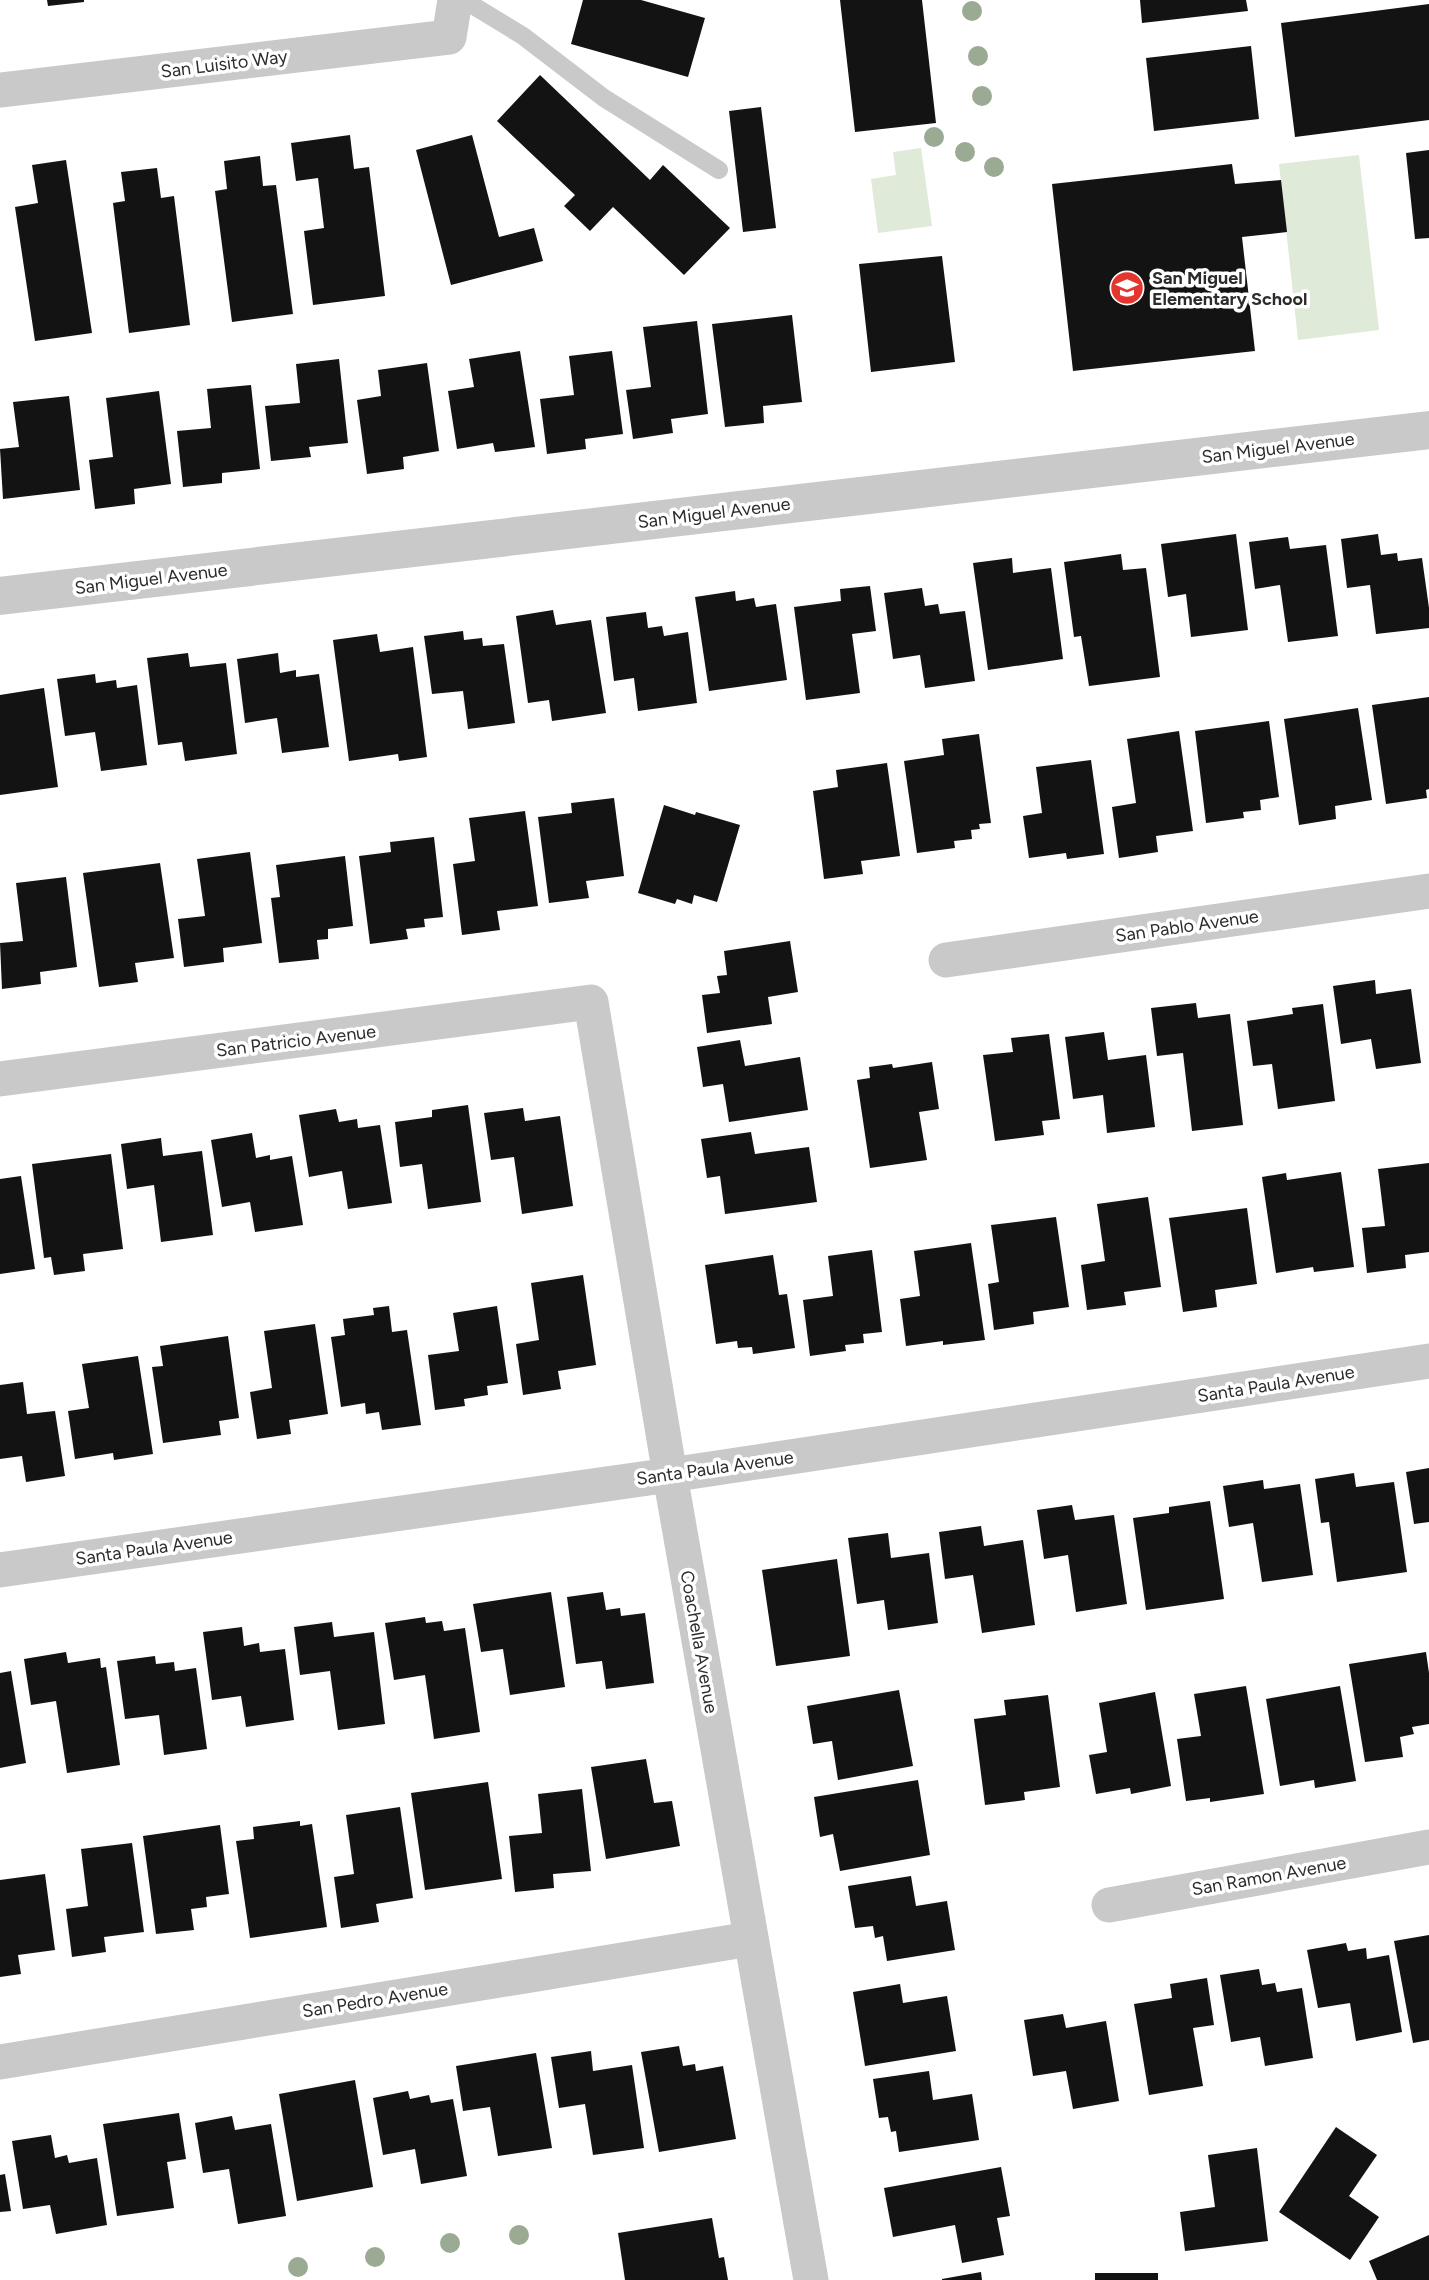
<svg xmlns="http://www.w3.org/2000/svg" width="1429" height="2280" viewBox="0 0 1429 2280" font-family="Figtree,sans-serif">
<rect width="100%" height="100%" fill="#fff"/>
<path fill="#e0ead9" d="M 921,148 L 932,226 L 878,233 L 871,179 L 896,175 L 893,152 Z
M 1359,155 L 1379,330 L 1298,340 L 1279,164 Z"/>
<path fill="#131313" d="M 47,0 L 84,0 L 84,2 L 48,6 Z
M 583,0 L 641,0 L 705,18 L 688,77 L 571,44 Z
M 840,0 L 922,0 L 936,123 L 855,132 Z
M 1140,0 L 1246,0 L 1248,11 L 1142,23 Z
M 1429,4 L 1429,120 L 1295,137 L 1281,23 Z
M 1251,46 L 1259,119 L 1154,131 L 1146,58 Z
M 540,75 L 650,180 L 663,165 L 730,228 L 684,275 L 613,207 L 590,231 L 564,206 L 575,195 L 497,121 Z
M 761,107 L 776,228 L 743,232 L 729,111 Z
M 350,135 L 354,169 L 369,167 L 385,296 L 313,305 L 304,231 L 324,228 L 318,178 L 296,181 L 291,143 Z
M 472,135 L 499,237 L 534,228 L 543,261 L 451,285 L 416,150 Z
M 1429,150 L 1429,238 L 1415,239 L 1406,153 Z
M 260,156 L 263,186 L 276,185 L 293,314 L 232,322 L 215,191 L 227,189 L 224,161 Z
M 66,160 L 92,333 L 35,341 L 15,207 L 38,203 L 32,165 Z
M 1232,164 L 1235,184 L 1281,180 L 1287,232 L 1242,237 L 1255,351 L 1073,371 L 1052,184 Z
M 157,168 L 161,198 L 174,196 L 190,325 L 129,333 L 113,203 L 125,201 L 121,172 Z
M 942,256 L 955,362 L 871,372 L 859,264 Z
M 792,315 L 802,402 L 763,406 L 764,423 L 725,427 L 712,324 Z
M 697,321 L 708,414 L 671,419 L 673,433 L 633,439 L 626,390 L 651,387 L 643,327 Z
M 520,351 L 535,447 L 495,452 L 493,443 L 457,449 L 448,391 L 474,387 L 469,359 Z
M 612,351 L 623,434 L 585,439 L 586,449 L 547,454 L 540,399 L 574,395 L 569,356 Z
M 339,359 L 348,443 L 309,447 L 311,457 L 271,461 L 265,406 L 300,403 L 296,364 Z
M 427,363 L 439,451 L 403,457 L 404,469 L 367,474 L 357,400 L 381,396 L 378,370 Z
M 251,385 L 260,469 L 222,473 L 222,483 L 183,487 L 177,431 L 211,428 L 207,389 Z
M 159,391 L 171,484 L 134,489 L 135,504 L 95,509 L 89,460 L 113,457 L 106,398 Z
M 69,396 L 80,490 L 3,499 L 0,449 L 19,447 L 13,402 Z
M 1236,534 L 1248,630 L 1191,637 L 1186,594 L 1168,597 L 1161,544 Z
M 1378,534 L 1381,555 L 1397,553 L 1398,561 L 1422,558 L 1429,608 L 1429,628 L 1376,634 L 1370,585 L 1347,588 L 1341,539 Z
M 1288,537 L 1290,549 L 1326,545 L 1338,636 L 1288,642 L 1280,585 L 1255,589 L 1249,542 Z
M 1121,554 L 1123,570 L 1146,568 L 1160,677 L 1089,686 L 1081,636 L 1074,637 L 1064,562 Z
M 1012,558 L 1013,573 L 1051,568 L 1063,659 L 988,670 L 973,563 Z
M 870,586 L 876,631 L 852,634 L 860,693 L 806,700 L 794,607 L 841,601 L 840,589 Z
M 922,588 L 925,606 L 938,604 L 940,614 L 965,611 L 975,681 L 925,688 L 920,655 L 893,659 L 884,593 Z
M 735,591 L 736,601 L 754,598 L 756,607 L 776,604 L 787,680 L 709,691 L 695,597 Z
M 553,610 L 556,625 L 591,620 L 606,713 L 552,721 L 549,700 L 528,703 L 516,616 Z
M 646,612 L 648,628 L 662,626 L 664,636 L 688,632 L 697,703 L 638,711 L 634,678 L 614,681 L 606,617 Z
M 463,631 L 464,640 L 482,638 L 483,646 L 504,644 L 515,723 L 468,729 L 463,691 L 432,694 L 424,636 Z
M 377,634 L 380,652 L 413,647 L 427,757 L 399,761 L 398,754 L 349,761 L 333,640 Z
M 188,653 L 190,667 L 226,663 L 237,754 L 185,761 L 182,742 L 158,745 L 147,658 Z
M 278,653 L 280,673 L 296,670 L 296,677 L 319,674 L 329,747 L 282,753 L 277,718 L 245,723 L 237,659 Z
M 95,674 L 96,683 L 116,680 L 117,688 L 137,685 L 147,765 L 101,771 L 95,732 L 65,736 L 57,679 Z
M 44,688 L 58,787 L 0,795 L 0,695 Z
M 1429,697 L 1429,789 L 1426,790 L 1427,798 L 1386,804 L 1372,705 Z
M 1358,708 L 1372,800 L 1335,806 L 1336,819 L 1299,825 L 1284,719 Z
M 1269,721 L 1279,797 L 1260,800 L 1261,810 L 1243,812 L 1244,818 L 1206,823 L 1195,731 Z
M 1179,731 L 1193,831 L 1156,836 L 1158,852 L 1119,858 L 1112,807 L 1136,803 L 1127,739 Z
M 979,734 L 991,823 L 979,824 L 980,829 L 971,830 L 972,839 L 954,841 L 955,848 L 917,853 L 904,761 L 944,755 L 942,739 Z
M 1091,760 L 1104,854 L 1067,859 L 1066,853 L 1029,858 L 1023,816 L 1042,813 L 1036,767 Z
M 887,763 L 900,856 L 861,861 L 863,874 L 824,879 L 813,791 L 838,787 L 836,770 Z
M 614,798 L 624,876 L 586,881 L 589,898 L 549,903 L 538,817 L 572,813 L 571,803 Z
M 664,805 L 695,815 L 696,812 L 740,825 L 717,902 L 694,895 L 692,904 L 677,899 L 675,904 L 638,893 Z
M 525,811 L 538,906 L 497,911 L 500,930 L 462,935 L 453,864 L 475,861 L 469,818 Z
M 434,837 L 443,917 L 424,919 L 425,927 L 406,929 L 408,939 L 370,944 L 359,856 L 391,852 L 390,842 Z
M 250,852 L 262,943 L 223,948 L 224,962 L 184,967 L 178,919 L 205,916 L 197,859 Z
M 345,856 L 353,926 L 328,929 L 328,939 L 317,940 L 319,959 L 279,963 L 271,898 L 280,897 L 276,865 Z
M 160,863 L 174,958 L 135,963 L 138,982 L 99,987 L 83,873 Z
M 66,877 L 77,967 L 40,972 L 41,984 L 2,989 L 0,943 L 23,941 L 16,883 Z
M 790,941 L 798,992 L 768,997 L 772,1024 L 707,1033 L 702,995 L 720,993 L 717,976 L 727,975 L 724,951 Z
M 1375,980 L 1376,994 L 1411,989 L 1421,1063 L 1376,1069 L 1371,1039 L 1341,1044 L 1333,986 Z
M 1196,1003 L 1198,1018 L 1230,1014 L 1243,1125 L 1192,1131 L 1183,1053 L 1157,1056 L 1151,1008 Z
M 1323,1004 L 1335,1101 L 1278,1109 L 1272,1064 L 1253,1066 L 1247,1021 L 1293,1014 L 1292,1008 Z
M 1104,1032 L 1108,1060 L 1146,1055 L 1155,1127 L 1107,1133 L 1103,1095 L 1073,1099 L 1065,1037 Z
M 1049,1034 L 1060,1119 L 1042,1121 L 1044,1135 L 995,1141 L 983,1055 L 1013,1052 L 1011,1038 Z
M 740,1040 L 745,1066 L 800,1057 L 808,1110 L 729,1122 L 723,1084 L 703,1087 L 697,1047 Z
M 932,1062 L 939,1109 L 919,1112 L 927,1160 L 870,1168 L 857,1080 L 870,1078 L 869,1067 L 892,1064 L 893,1068 Z
M 468,1105 L 481,1202 L 428,1209 L 422,1164 L 400,1167 L 395,1122 L 432,1117 L 432,1110 Z
M 523,1108 L 525,1121 L 560,1116 L 573,1206 L 522,1214 L 514,1157 L 491,1160 L 484,1113 Z
M 336,1109 L 339,1122 L 357,1119 L 358,1128 L 380,1125 L 392,1203 L 348,1209 L 342,1171 L 309,1177 L 299,1115 Z
M 751,1132 L 755,1154 L 809,1147 L 817,1202 L 725,1214 L 720,1176 L 707,1178 L 701,1139 Z
M 252,1133 L 256,1158 L 270,1155 L 270,1160 L 292,1156 L 303,1225 L 255,1232 L 250,1202 L 222,1207 L 211,1140 Z
M 161,1138 L 163,1156 L 202,1151 L 213,1235 L 161,1242 L 154,1185 L 127,1189 L 121,1144 Z
M 111,1154 L 123,1249 L 83,1254 L 85,1271 L 54,1275 L 51,1257 L 44,1258 L 32,1164 Z
M 1429,1163 L 1429,1252 L 1405,1255 L 1406,1268 L 1367,1273 L 1362,1228 L 1385,1226 L 1378,1169 Z
M 1341,1172 L 1354,1267 L 1314,1272 L 1313,1267 L 1276,1273 L 1262,1177 L 1286,1173 L 1287,1180 Z
M 21,1176 L 35,1269 L 0,1274 L 0,1179 Z
M 1148,1197 L 1161,1287 L 1124,1292 L 1126,1305 L 1087,1310 L 1081,1265 L 1105,1261 L 1097,1204 Z
M 1247,1208 L 1257,1284 L 1215,1290 L 1217,1307 L 1183,1312 L 1169,1218 Z
M 1056,1217 L 1069,1307 L 1033,1312 L 1034,1324 L 994,1330 L 988,1284 L 999,1282 L 991,1225 Z
M 971,1243 L 985,1340 L 943,1345 L 943,1341 L 906,1346 L 900,1299 L 920,1296 L 914,1251 Z
M 872,1250 L 882,1332 L 863,1334 L 864,1343 L 845,1345 L 846,1351 L 810,1356 L 803,1300 L 833,1296 L 828,1256 Z
M 773,1255 L 779,1295 L 787,1294 L 795,1348 L 753,1354 L 752,1347 L 738,1348 L 737,1341 L 716,1344 L 705,1265 Z
M 583,1275 L 596,1365 L 558,1371 L 561,1389 L 523,1395 L 516,1344 L 539,1340 L 531,1283 Z
M 389,1306 L 392,1332 L 407,1330 L 421,1425 L 382,1430 L 379,1412 L 366,1414 L 365,1403 L 341,1407 L 331,1337 L 345,1335 L 343,1319 L 374,1315 L 373,1308 Z
M 497,1306 L 508,1383 L 487,1386 L 488,1395 L 464,1399 L 465,1406 L 435,1410 L 428,1355 L 459,1351 L 453,1313 Z
M 315,1324 L 328,1414 L 289,1420 L 291,1434 L 257,1439 L 250,1392 L 272,1388 L 264,1331 Z
M 228,1336 L 239,1418 L 219,1421 L 221,1435 L 163,1443 L 152,1367 L 163,1366 L 160,1346 Z
M 138,1356 L 153,1454 L 114,1460 L 113,1453 L 75,1459 L 68,1411 L 89,1408 L 82,1364 Z
M 23,1382 L 27,1414 L 55,1411 L 65,1476 L 26,1482 L 22,1456 L 0,1459 L 0,1385 Z
M 1429,1468 L 1429,1522 L 1414,1524 L 1406,1472 Z
M 1354,1473 L 1356,1487 L 1394,1482 L 1407,1572 L 1337,1582 L 1329,1522 L 1321,1523 L 1315,1479 Z
M 1263,1480 L 1264,1489 L 1300,1484 L 1313,1575 L 1262,1582 L 1253,1523 L 1229,1527 L 1223,1486 Z
M 1210,1501 L 1224,1599 L 1146,1610 L 1133,1518 L 1169,1513 L 1169,1507 Z
M 1072,1505 L 1075,1520 L 1114,1515 L 1127,1604 L 1076,1612 L 1068,1555 L 1044,1559 L 1037,1510 Z
M 981,1526 L 984,1546 L 1023,1540 L 1035,1625 L 982,1633 L 973,1575 L 945,1579 L 939,1532 Z
M 888,1533 L 891,1558 L 929,1553 L 938,1623 L 888,1630 L 884,1600 L 857,1604 L 848,1538 Z
M 837,1559 L 850,1656 L 776,1666 L 762,1570 Z
M 551,1592 L 565,1687 L 510,1695 L 503,1649 L 481,1652 L 473,1604 Z
M 603,1592 L 606,1610 L 620,1608 L 621,1616 L 645,1613 L 654,1683 L 606,1689 L 602,1661 L 576,1664 L 567,1597 Z
M 425,1617 L 426,1623 L 442,1621 L 444,1631 L 465,1628 L 480,1732 L 434,1739 L 425,1675 L 394,1680 L 385,1623 Z
M 332,1622 L 334,1637 L 374,1632 L 385,1724 L 338,1730 L 330,1671 L 300,1675 L 294,1627 Z
M 242,1627 L 244,1646 L 259,1643 L 260,1652 L 285,1649 L 294,1720 L 246,1727 L 241,1696 L 212,1700 L 203,1632 Z
M 66,1652 L 68,1663 L 100,1658 L 101,1668 L 106,1667 L 120,1765 L 67,1773 L 56,1701 L 31,1705 L 24,1659 Z
M 1426,1652 L 1429,1673 L 1429,1724 L 1412,1727 L 1414,1734 L 1400,1737 L 1403,1757 L 1365,1762 L 1349,1664 Z
M 155,1656 L 156,1664 L 174,1662 L 175,1671 L 196,1668 L 207,1749 L 164,1755 L 159,1715 L 125,1719 L 117,1661 Z
M 11,1671 L 26,1763 L 0,1768 L 0,1673 Z
M 1246,1686 L 1264,1794 L 1210,1802 L 1210,1798 L 1186,1801 L 1177,1739 L 1201,1736 L 1194,1694 Z
M 1340,1686 L 1356,1781 L 1315,1788 L 1314,1780 L 1280,1786 L 1266,1699 Z
M 899,1690 L 913,1766 L 838,1780 L 832,1741 L 813,1744 L 807,1706 Z
M 1155,1692 L 1171,1786 L 1131,1794 L 1130,1788 L 1096,1794 L 1089,1755 L 1107,1752 L 1099,1703 Z
M 1048,1695 L 1060,1787 L 1024,1792 L 1025,1800 L 985,1805 L 974,1719 L 1006,1715 L 1004,1700 Z
M 646,1759 L 654,1803 L 672,1801 L 680,1846 L 606,1859 L 591,1767 Z
M 918,1780 L 930,1855 L 840,1871 L 833,1834 L 820,1837 L 814,1797 Z
M 488,1782 L 502,1879 L 425,1890 L 411,1793 Z
M 582,1789 L 591,1871 L 553,1874 L 554,1888 L 515,1892 L 509,1836 L 542,1833 L 538,1794 Z
M 400,1807 L 413,1898 L 376,1904 L 379,1922 L 341,1928 L 334,1877 L 354,1874 L 346,1815 Z
M 300,1821 L 300,1826 L 312,1824 L 327,1927 L 250,1938 L 236,1841 L 254,1839 L 253,1827 Z
M 220,1825 L 229,1894 L 206,1897 L 207,1907 L 191,1909 L 194,1930 L 156,1934 L 143,1836 Z
M 132,1843 L 144,1932 L 104,1937 L 106,1952 L 72,1957 L 66,1909 L 88,1906 L 81,1849 Z
M 45,1874 L 55,1950 L 18,1955 L 21,1974 L 0,1977 L 0,1880 Z
M 911,1876 L 916,1906 L 947,1901 L 955,1950 L 887,1961 L 883,1936 L 875,1938 L 873,1926 L 855,1928 L 848,1886 Z
M 1429,1935 L 1429,2040 L 1413,2043 L 1394,1941 Z
M 1346,1943 L 1348,1951 L 1366,1948 L 1367,1959 L 1389,1955 L 1402,2032 L 1356,2041 L 1350,2003 L 1318,2008 L 1307,1950 Z
M 1259,1969 L 1262,1985 L 1275,1983 L 1277,1992 L 1302,1988 L 1313,2058 L 1265,2066 L 1260,2037 L 1231,2042 L 1220,1975 Z
M 1207,1978 L 1214,2025 L 1193,2028 L 1203,2086 L 1149,2095 L 1134,2004 L 1172,1998 L 1170,1984 Z
M 900,1984 L 903,2003 L 947,1996 L 956,2051 L 865,2066 L 853,1992 Z
M 1063,2014 L 1066,2028 L 1106,2021 L 1119,2101 L 1073,2109 L 1066,2071 L 1033,2076 L 1024,2020 Z
M 679,2046 L 683,2066 L 695,2064 L 696,2071 L 723,2066 L 736,2139 L 659,2152 L 641,2052 Z
M 591,2051 L 593,2071 L 632,2065 L 644,2148 L 593,2155 L 585,2104 L 559,2108 L 551,2057 Z
M 536,2053 L 552,2148 L 498,2156 L 490,2107 L 463,2111 L 456,2066 Z
M 929,2071 L 933,2100 L 972,2094 L 979,2140 L 899,2152 L 896,2131 L 891,2132 L 888,2117 L 879,2118 L 873,2079 Z
M 355,2080 L 373,2187 L 297,2201 L 279,2094 Z
M 408,2091 L 410,2099 L 429,2095 L 431,2103 L 453,2099 L 467,2176 L 421,2184 L 415,2149 L 383,2155 L 373,2098 Z
M 179,2113 L 186,2159 L 167,2162 L 174,2208 L 117,2216 L 103,2124 Z
M 232,2116 L 235,2130 L 271,2124 L 286,2216 L 238,2224 L 229,2169 L 203,2173 L 195,2123 Z
M 1336,2127 L 1377,2155 L 1349,2196 L 1379,2217 L 1350,2260 L 1279,2212 Z
M 51,2135 L 55,2158 L 67,2155 L 69,2163 L 97,2158 L 107,2225 L 56,2234 L 50,2205 L 23,2209 L 12,2141 Z
M 1257,2148 L 1268,2241 L 1185,2251 L 1180,2212 L 1215,2207 L 1208,2155 Z
M 1001,2167 L 1010,2216 L 997,2218 L 1004,2255 L 962,2263 L 955,2225 L 893,2237 L 884,2188 Z
M 5,2174 L 11,2211 L 0,2212 L 0,2175 Z
M 712,2218 L 719,2258 L 724,2257 L 728,2280 L 625,2280 L 618,2233 Z
M 1429,2235 L 1429,2280 L 1377,2280 L 1369,2261 Z
M 981,2272 L 982,2280 L 942,2280 L 942,2279 Z
M 1095,2273 L 1158,2273 L 1158,2280 L 1095,2280 Z"/>
<g fill="none" stroke-linecap="round" stroke-linejoin="round">
<path stroke="#c9c9c9" stroke-width="18" d="M 464,0 L 523,36 L 604,98 L 719,170"/>
<path stroke="#c9c9c9" stroke-width="35" d="M 0,90 L 449,37 L 455,0
M 946,960 L 1429,891
M 0,1079 L 591,1002 L 670,1475 L 811,2280
M 0,1570 L 670,1475 L 1429,1361
M 1109,1905 L 1429,1847
M 0,2062 L 750,1939"/>
<path stroke="#c9c9c9" stroke-width="38" d="M 0,596 L 1429,430"/>
</g>
<g fill="#9bab93">
<circle cx="972" cy="11" r="10"/>
<circle cx="978" cy="56" r="10"/>
<circle cx="982" cy="96" r="10"/>
<circle cx="934" cy="137" r="10"/>
<circle cx="965" cy="152" r="10"/>
<circle cx="994" cy="167" r="10"/>
<circle cx="519" cy="2235" r="10"/>
<circle cx="450" cy="2243" r="10"/>
<circle cx="375" cy="2257" r="10"/>
<circle cx="298" cy="2267" r="10"/>
</g>
<defs>
<g id="school-disc" transform="scale(1.75)"><circle r="9.5" fill="#e3362e" stroke="#fff"/><path d="M0-5L7-2L0 1L-7-2ZM-4 1L0 2.5L4 1V4Q0 6-4 4Z" fill="#fff"/></g>
</defs>
<g fill-rule="evenodd">
<use href="#school-disc" x="1127" y="288"/>
</g>
<g text-anchor="middle" dominant-baseline="central" stroke-width="7" stroke-linejoin="round" paint-order="stroke">
<g font-size="18" fill="#2c2c2c" stroke="#fff">
<text transform="translate(224 64) rotate(-7)">San Luisito Way</text>
<text transform="translate(1278 448) rotate(-7)">San Miguel Avenue</text>
<text transform="translate(714 513) rotate(-7)">San Miguel Avenue</text>
<text transform="translate(151 579) rotate(-7)">San Miguel Avenue</text>
<text transform="translate(1187 926) rotate(-8)">San Pablo Avenue</text>
<text transform="translate(296 1041) rotate(-7)">San Patricio Avenue</text>
<text transform="translate(1276 1384) rotate(-9)">Santa Paula Avenue</text>
<text transform="translate(715 1468) rotate(-8)">Santa Paula Avenue</text>
<text transform="translate(154 1548) rotate(-8)">Santa Paula Avenue</text>
<text transform="translate(699 1642) rotate(80)">Coachella Avenue</text>
<text transform="translate(1269 1876) rotate(-10)">San Ramon Avenue</text>
<text transform="translate(375 2000) rotate(-9)">San Pedro Avenue</text>
</g>
<g font-size="18" font-weight="bold" fill="#2c2c2c" stroke="#fff" text-anchor="start">
<text x="1152" y="278">San Miguel<tspan x="1152" dy="21">Elementary School</tspan></text>
</g>
</g>
</svg>
